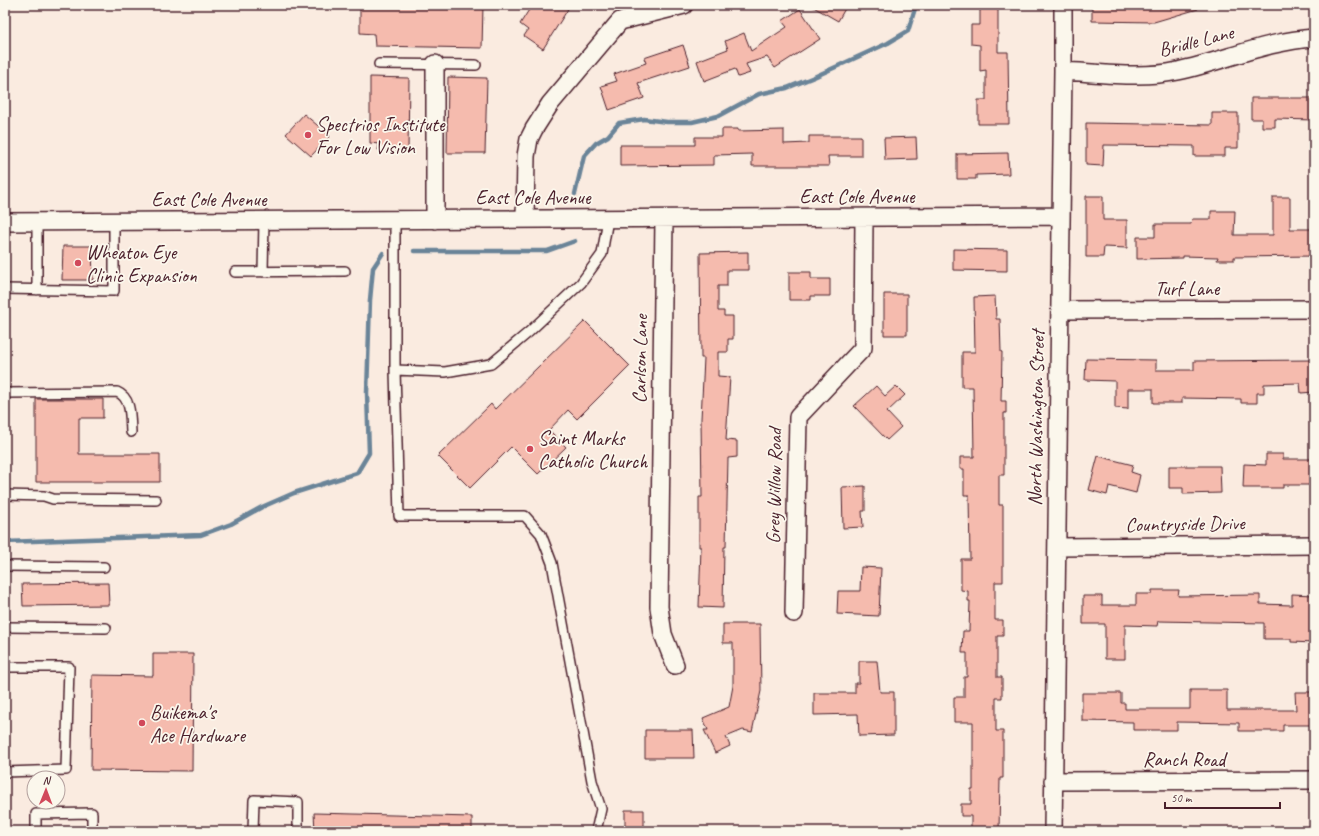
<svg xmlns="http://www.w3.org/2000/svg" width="1319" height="836" viewBox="0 0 1319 836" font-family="Caveat,sans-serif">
<rect width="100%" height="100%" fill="#faebe0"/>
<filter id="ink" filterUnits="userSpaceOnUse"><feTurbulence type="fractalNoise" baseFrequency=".025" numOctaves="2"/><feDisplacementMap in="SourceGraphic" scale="8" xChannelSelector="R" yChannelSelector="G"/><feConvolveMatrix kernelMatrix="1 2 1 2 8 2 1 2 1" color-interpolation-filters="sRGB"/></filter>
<g filter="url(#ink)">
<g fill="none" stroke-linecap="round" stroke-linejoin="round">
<path stroke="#6a8498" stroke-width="4.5" d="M 575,194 L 584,156 L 596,143 L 608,136 L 619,123 L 644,119 L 667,122 L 692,122 L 718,116 L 759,94 L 787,88 L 814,77 L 888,43 L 908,31 L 916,5
M 414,251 L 547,251 L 575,241
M 5,542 L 201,535 L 231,524 L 262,507 L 294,493 L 357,473 L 369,453 L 367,393 L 370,300 L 373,268 L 383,253"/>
</g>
<path fill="#f5bbae" stroke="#4a1f2b" d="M 360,5 L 483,5 L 482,48 L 375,46 L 374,34 L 360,33 Z
M 532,5 L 562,5 L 568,9 L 543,49 L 524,36 L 528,30 L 520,24 Z
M 810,5 L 847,5 L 838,21 Z
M 980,5 L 998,5 L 998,52 L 1008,52 L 1009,124 L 978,124 L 978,100 L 986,100 L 986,70 L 980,71 L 980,45 L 971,44 L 971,25 L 980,25 Z
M 1092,5 L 1198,5 L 1198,9 L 1154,22 L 1092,21 Z
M 800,9 L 820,39 L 775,68 L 767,57 L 746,64 L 750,73 L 738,77 L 735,69 L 704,81 L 697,61 L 728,49 L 725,41 L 744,33 L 751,51 L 787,27 L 782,21 Z
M 683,45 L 690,66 L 638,83 L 644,98 L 609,110 L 601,86 L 617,81 L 614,74 L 646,63 L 644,58 Z
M 370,77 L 409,78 L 408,151 L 378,150 L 379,144 L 370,143 Z
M 448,77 L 487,78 L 485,153 L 447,153 Z
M 1251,98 L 1314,98 L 1314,120 L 1275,119 L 1275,127 L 1262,127 L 1262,119 L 1251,119 Z
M 1212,113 L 1238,113 L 1238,148 L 1225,148 L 1225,156 L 1194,156 L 1194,146 L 1104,145 L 1103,166 L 1086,165 L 1086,123 L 1212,125 Z
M 304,114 L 330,136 L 311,156 L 286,134 Z
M 722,129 L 738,129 L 738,131 L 784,130 L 784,144 L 809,143 L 809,136 L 861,136 L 861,156 L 828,156 L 829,166 L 752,166 L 752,154 L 714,155 L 714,165 L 620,166 L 620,145 L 695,145 L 695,137 L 722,137 Z
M 916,137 L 917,159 L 885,160 L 884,138 Z
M 1008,153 L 1009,174 L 976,175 L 976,179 L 957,179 L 957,154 Z
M 1086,196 L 1103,196 L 1103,220 L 1127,220 L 1127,248 L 1104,247 L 1103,257 L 1086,257 Z
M 1273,197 L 1290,197 L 1290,229 L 1314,229 L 1314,256 L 1234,257 L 1234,260 L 1217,260 L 1218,257 L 1183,256 L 1183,258 L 1137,259 L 1137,237 L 1155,237 L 1155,224 L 1191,224 L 1192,219 L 1211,219 L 1211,211 L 1235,211 L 1234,235 L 1273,235 Z
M 63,246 L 92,246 L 93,280 L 62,280 Z
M 953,249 L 1007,250 L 1007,271 L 953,270 Z
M 748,252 L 748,270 L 727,270 L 727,286 L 718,286 L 718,311 L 724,311 L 724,316 L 733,316 L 733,339 L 728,339 L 728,352 L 718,352 L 718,376 L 730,377 L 726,440 L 737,441 L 737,457 L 728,458 L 726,547 L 724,547 L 723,608 L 699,607 L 701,547 L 699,547 L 699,497 L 702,497 L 701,419 L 704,358 L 701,358 L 700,253 Z
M 789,272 L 811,272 L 811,279 L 830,279 L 830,296 L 811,296 L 811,300 L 789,300 Z
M 884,294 L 907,294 L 907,335 L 884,335 Z
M 995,296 L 996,319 L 1000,319 L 1001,352 L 1002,352 L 1001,401 L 1006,401 L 1006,413 L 1004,413 L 1004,475 L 999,475 L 999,505 L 1003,505 L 1003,582 L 995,582 L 995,620 L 1003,620 L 1003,636 L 997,636 L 997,677 L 1002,677 L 1002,698 L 996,698 L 996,731 L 1003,731 L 1003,778 L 1000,778 L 999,831 L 971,831 L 971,816 L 961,816 L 961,804 L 971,804 L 971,789 L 973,789 L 973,722 L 954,722 L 954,697 L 964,697 L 964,677 L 967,677 L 967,653 L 962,653 L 963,631 L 969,631 L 970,601 L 968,601 L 968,591 L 961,590 L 961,559 L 970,559 L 969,495 L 964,495 L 964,469 L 960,469 L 960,457 L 974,457 L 973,387 L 962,387 L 962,352 L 975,352 L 974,297 Z
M 585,321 L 630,366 L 577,419 L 568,410 L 549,430 L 566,447 L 538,474 L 511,447 L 470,488 L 438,456 L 491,404 L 495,409 Z
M 1086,359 L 1156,360 L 1156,370 L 1194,370 L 1194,361 L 1314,360 L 1314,392 L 1301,393 L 1300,383 L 1264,384 L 1264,393 L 1257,393 L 1257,403 L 1241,403 L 1241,399 L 1182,398 L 1182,403 L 1153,403 L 1153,389 L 1128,389 L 1128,409 L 1115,408 L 1115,381 L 1085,380 Z
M 876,386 L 885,396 L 896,386 L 905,395 L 887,412 L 901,427 L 887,440 L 854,406 Z
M 36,399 L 103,399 L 103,418 L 79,418 L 79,454 L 160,454 L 160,482 L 36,482 Z
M 1266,454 L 1283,454 L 1283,459 L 1314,459 L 1314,485 L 1283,485 L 1283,488 L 1243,488 L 1244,464 L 1266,465 Z
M 1098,456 L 1133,465 L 1131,472 L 1140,475 L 1136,493 L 1109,486 L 1107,495 L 1089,490 Z
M 1169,466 L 1220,466 L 1221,493 L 1183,494 L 1183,488 L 1169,488 Z
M 865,486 L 865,511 L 862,511 L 863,527 L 843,528 L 842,487 Z
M 861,567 L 881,568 L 879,616 L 837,614 L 838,591 L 860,591 Z
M 108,583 L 109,605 L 23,606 L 22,584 Z
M 1152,590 L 1179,590 L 1178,596 L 1260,595 L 1260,604 L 1292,605 L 1292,594 L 1314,595 L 1314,643 L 1291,642 L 1291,639 L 1264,639 L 1264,623 L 1158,621 L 1157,626 L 1125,625 L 1125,659 L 1105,659 L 1105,624 L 1083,624 L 1083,596 L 1102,596 L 1102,605 L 1136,605 L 1136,594 L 1152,594 Z
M 723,624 L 760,624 L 761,691 L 752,732 L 743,730 L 726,737 L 730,746 L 715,753 L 704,730 L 708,730 L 703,718 L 729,707 L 733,686 L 733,643 L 723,643 Z
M 153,654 L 193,654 L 192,771 L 91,770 L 92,675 L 153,676 Z
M 859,661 L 877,661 L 880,692 L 894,692 L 894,735 L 859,736 L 858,714 L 814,715 L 814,693 L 855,693 L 855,683 L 859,683 Z
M 1190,690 L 1227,690 L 1227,710 L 1296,710 L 1295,692 L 1314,692 L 1314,725 L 1283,725 L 1283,731 L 1239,731 L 1239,723 L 1177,722 L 1177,730 L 1133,730 L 1133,722 L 1082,721 L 1082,693 L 1121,693 L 1121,703 L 1125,703 L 1125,709 L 1190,709 Z
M 645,730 L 693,730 L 694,758 L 645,758 Z
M 625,810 L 644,810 L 644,831 L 625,831 Z
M 314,813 L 472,817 L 472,831 L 315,831 Z"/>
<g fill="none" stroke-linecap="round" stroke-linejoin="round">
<g stroke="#4a1f2b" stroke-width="12">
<path id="service" d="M 379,64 L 476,65
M 395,220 L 395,370 L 399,516 L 525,516 L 541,534 L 552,563 L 592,781 L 601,809 L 596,831
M 235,272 L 345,271
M 263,272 L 264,220
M 5,289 L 114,291 L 114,221
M 37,290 L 37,222
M 395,370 L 445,372 L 491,364 L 529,332 L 581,283 L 602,254 L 608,219
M 5,393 L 117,392 C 132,398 130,418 131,432
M 5,495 L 44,496 L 53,499 L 156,500
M 5,566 L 104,567
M 5,627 L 106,628
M 5,667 L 69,667 L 66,770 L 5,772
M 36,831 L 36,814 L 92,813 L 92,831
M 253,831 L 254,800 L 298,802 L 298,831"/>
</g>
<g stroke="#4a1f2b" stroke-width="20">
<path id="minor" d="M 435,64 L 435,220
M 1063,71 C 1101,73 1142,79 1178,71 C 1225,61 1266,41 1314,38
M 525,219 L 526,156 L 529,139 L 534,129 L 550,104 L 620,21 L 684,5
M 664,219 L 659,607 L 663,634 L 675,665
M 5,222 L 1061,216
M 1060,310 L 1314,309
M 1057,547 L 1314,545
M 794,613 L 798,417 L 863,348 L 864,218
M 1053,781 L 1314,780
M 1053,831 L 1063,71 L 1063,5"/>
</g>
<use href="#service" stroke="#fbf7ec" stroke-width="9"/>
<use href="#minor" stroke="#fbf7ec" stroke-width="17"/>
</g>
</g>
<g fill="#d1495b" stroke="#fbf7ec" stroke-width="1.5">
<circle cx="308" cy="135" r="4"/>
<circle cx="78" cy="263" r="4"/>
<circle cx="530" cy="449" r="4"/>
<circle cx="142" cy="723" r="4"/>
</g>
<g text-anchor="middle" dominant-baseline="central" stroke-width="3.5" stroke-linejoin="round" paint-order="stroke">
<g font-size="20" fill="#4a1f2b" stroke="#fbf7ec">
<text transform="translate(1196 41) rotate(-14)">Bridle Lane</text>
<text x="857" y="196">East Cole Avenue</text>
<text x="533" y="197">East Cole Avenue</text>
<text x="209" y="199">East Cole Avenue</text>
<text x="1187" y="288">Turf Lane</text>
<text transform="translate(640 359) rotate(-89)">Carlson Lane</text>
<text transform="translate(1036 418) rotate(-89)">North Washington Street</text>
<text transform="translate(774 486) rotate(-89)">Grey Willow Road</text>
<text transform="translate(1185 524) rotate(-1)">Countryside Drive</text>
<text x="1184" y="759">Ranch Road</text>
</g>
<g font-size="20" fill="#4a1f2b" stroke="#fbf7ec" text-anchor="start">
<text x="316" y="124">Spectrios Institute<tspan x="316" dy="23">For Low Vision</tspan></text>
<text x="86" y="252">Wheaton Eye<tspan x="86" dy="23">Clinic Expansion</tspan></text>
<text x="538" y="438">Saint Marks<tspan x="538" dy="23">Catholic Church</tspan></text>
<text x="150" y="712">Buikema's<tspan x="150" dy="23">Ace Hardware</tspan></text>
</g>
</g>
<rect width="1319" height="836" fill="none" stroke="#fbf7ec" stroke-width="20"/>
<rect x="10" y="10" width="1299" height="816" fill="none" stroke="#4a1f2b" stroke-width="1.5" filter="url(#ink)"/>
<g transform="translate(46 790) rotate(1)"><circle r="19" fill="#fbf7ec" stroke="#b4a19f"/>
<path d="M0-3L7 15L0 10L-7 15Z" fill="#d1495b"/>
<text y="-6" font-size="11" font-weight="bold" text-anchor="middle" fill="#4a1f2b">N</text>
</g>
<path d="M1165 802v6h115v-6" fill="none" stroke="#4a1f2b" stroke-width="2"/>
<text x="1171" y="802" font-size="12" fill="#4a1f2b" stroke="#fbf7ec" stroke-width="3" paint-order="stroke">50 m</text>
</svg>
